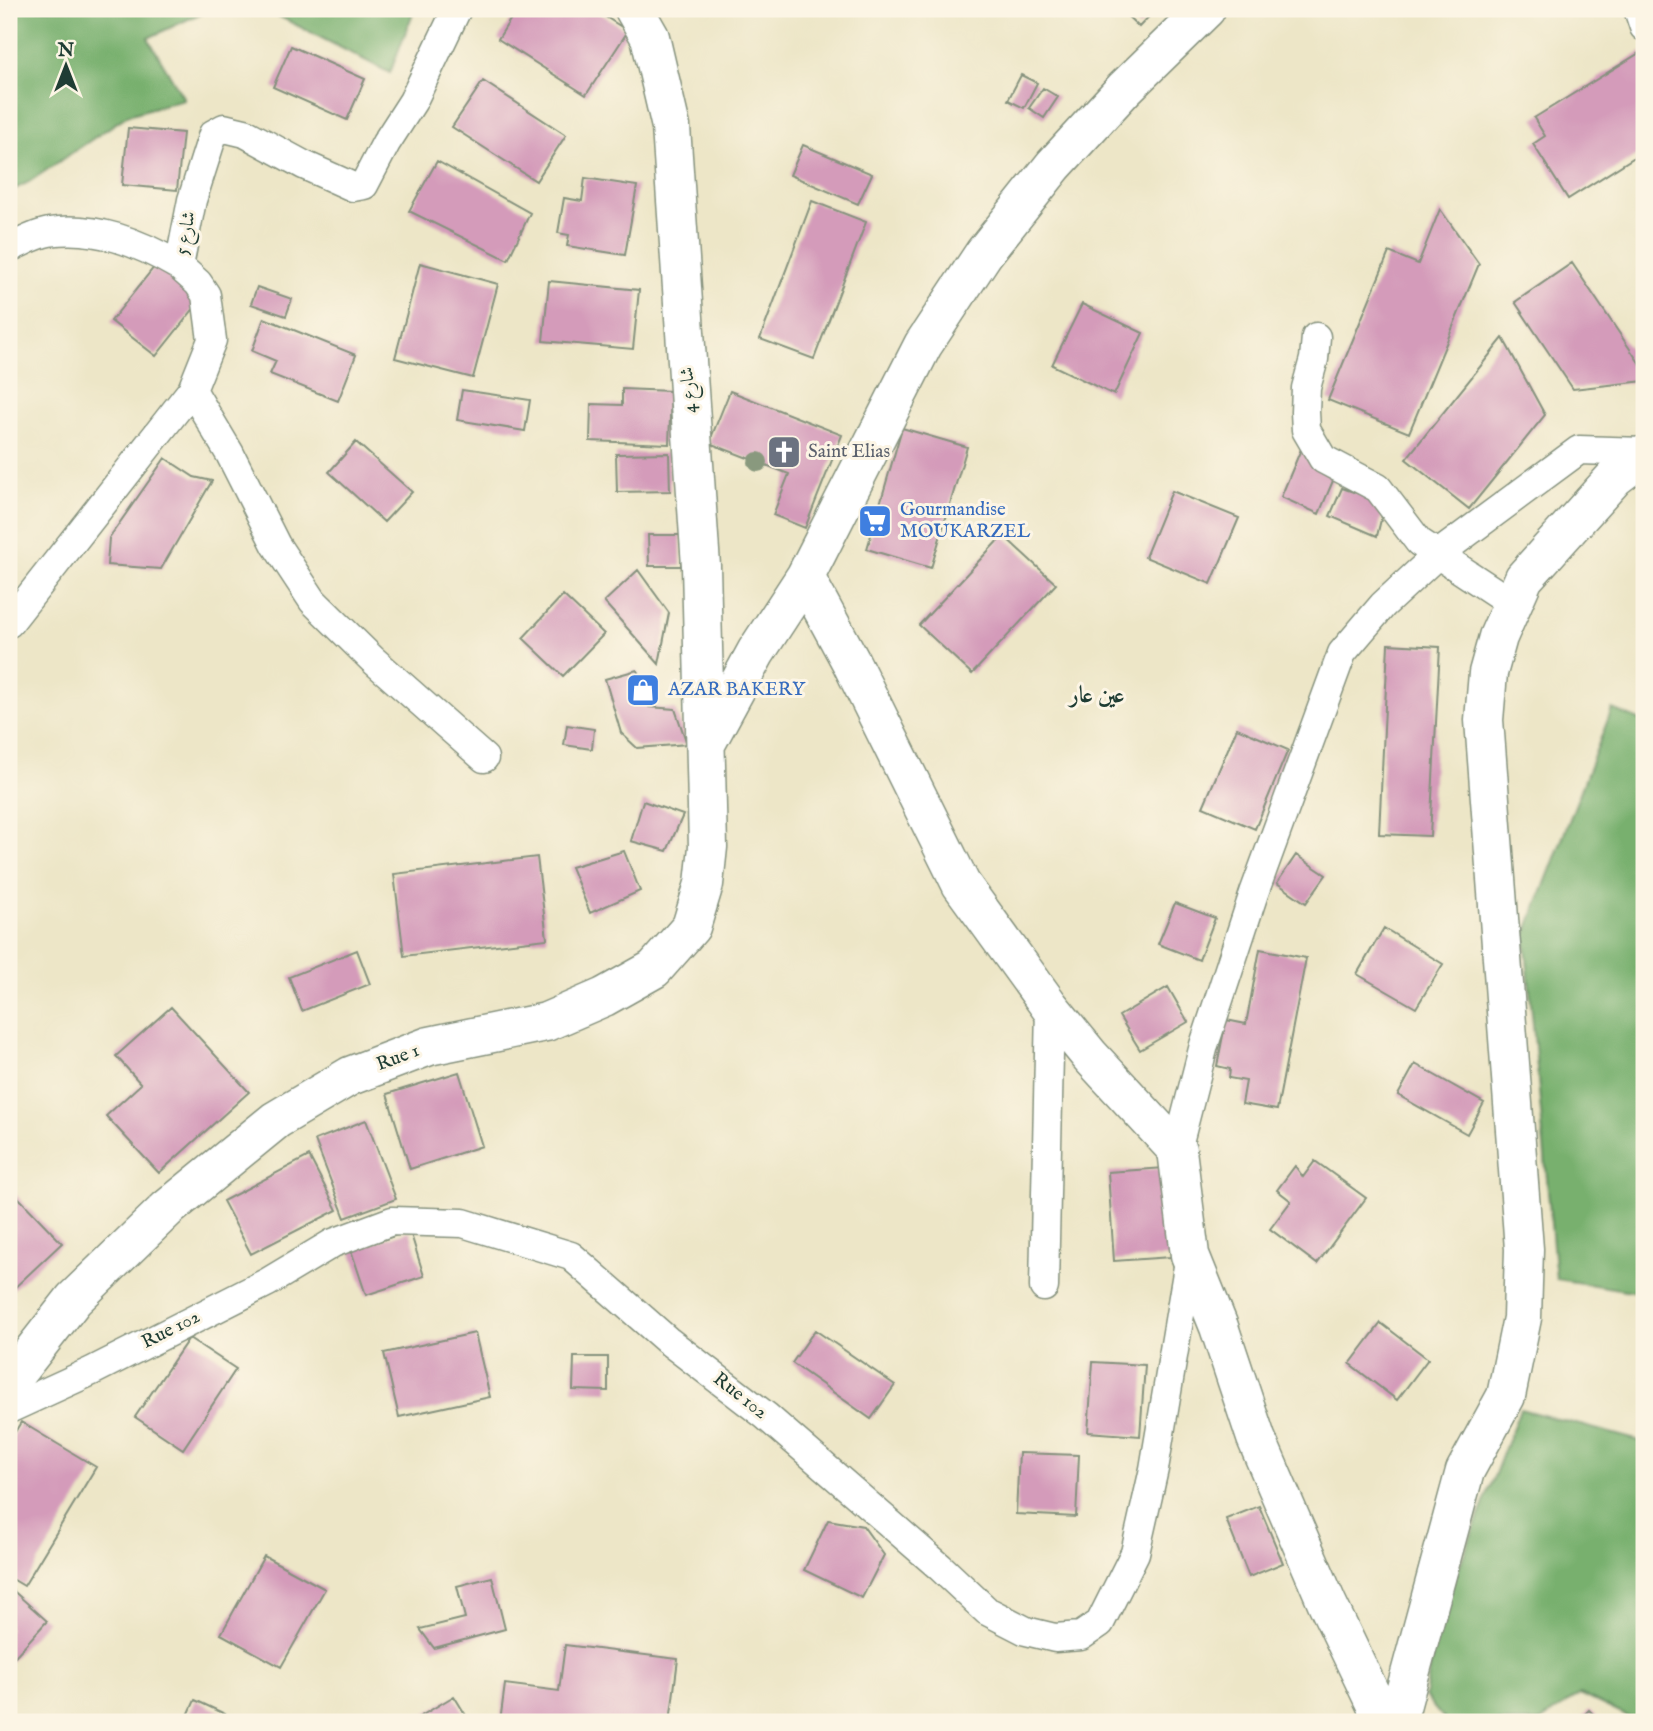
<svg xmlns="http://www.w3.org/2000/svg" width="1653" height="1731" viewBox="0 0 1653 1731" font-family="'IM FELL English',Amiri,serif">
<rect width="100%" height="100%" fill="#fcf5e5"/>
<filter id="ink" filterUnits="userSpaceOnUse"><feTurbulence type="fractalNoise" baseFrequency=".0143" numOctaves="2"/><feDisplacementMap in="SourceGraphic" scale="14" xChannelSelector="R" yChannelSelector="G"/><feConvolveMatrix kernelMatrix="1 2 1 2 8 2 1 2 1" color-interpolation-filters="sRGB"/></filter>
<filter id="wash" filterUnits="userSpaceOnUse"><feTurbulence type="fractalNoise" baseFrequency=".00686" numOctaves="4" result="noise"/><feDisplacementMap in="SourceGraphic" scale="28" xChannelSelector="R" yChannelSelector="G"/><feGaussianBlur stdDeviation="1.57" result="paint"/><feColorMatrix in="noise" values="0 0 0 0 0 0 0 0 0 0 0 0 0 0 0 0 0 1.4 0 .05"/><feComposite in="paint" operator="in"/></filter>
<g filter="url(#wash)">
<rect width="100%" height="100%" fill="#ede6c7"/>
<path fill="#78b06e" stroke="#4c7651" stroke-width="2" d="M 9,9 L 210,9 L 148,38 L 184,99 L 128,115 L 29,182 L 9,192 Z
M 265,9 L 405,9 L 413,13 L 390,73 Z
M 1612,709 L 1644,722 L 1644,1293 L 1556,1279 L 1525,936 Z
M 1520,1409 L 1644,1442 L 1644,1722 L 1639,1722 L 1580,1694 L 1540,1722 L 1446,1722 L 1425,1697 L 1437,1625 Z"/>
<g id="blocks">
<path fill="#d49bba" d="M 517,9 L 593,9 L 628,31 L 586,95 L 498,39 Z
M 1120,9 L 1156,9 L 1139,27 Z
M 291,46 L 365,79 L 347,120 L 273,87 Z
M 1641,52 L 1644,57 L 1644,151 L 1568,199 L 1533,144 L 1545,136 L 1534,118 Z
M 1021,75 L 1037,83 L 1024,108 L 1008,100 Z
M 483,81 L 566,135 L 536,181 L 452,127 Z
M 1043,88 L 1058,97 L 1044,118 L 1029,108 Z
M 128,128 L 183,133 L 177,190 L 122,185 Z
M 803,145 L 872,174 L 858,204 L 790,175 Z
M 437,161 L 530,213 L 508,260 L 409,211 Z
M 585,178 L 637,186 L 625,255 L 567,246 L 569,235 L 558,233 L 564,198 L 582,201 Z
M 812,201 L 866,222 L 814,359 L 760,339 Z
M 1440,209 L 1479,264 L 1409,433 L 1328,400 L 1389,252 L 1418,264 Z
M 159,261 L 203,297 L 156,356 L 111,321 Z
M 420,263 L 498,284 L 473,378 L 395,358 Z
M 1572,263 L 1644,370 L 1644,381 L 1573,389 L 1515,302 Z
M 549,281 L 639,290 L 633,349 L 543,341 Z
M 257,287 L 292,299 L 286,316 L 251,304 Z
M 1082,304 L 1143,333 L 1114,395 L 1052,365 Z
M 264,318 L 356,355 L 338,401 L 270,374 L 276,361 L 252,351 Z
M 1503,338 L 1545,415 L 1469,509 L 1406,459 Z
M 622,389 L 671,391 L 669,444 L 590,441 L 591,404 L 622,405 Z
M 462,390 L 530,400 L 525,431 L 457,420 Z
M 730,391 L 842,435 L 805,528 L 773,515 L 789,474 L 709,443 Z
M 902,428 L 967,447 L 931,568 L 867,549 Z
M 356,442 L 412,492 L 384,522 L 329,472 Z
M 1301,449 L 1335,476 L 1319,514 L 1281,497 Z
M 669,453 L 670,491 L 617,492 L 616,454 Z
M 165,458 L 194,477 L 212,481 L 161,569 L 107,565 L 109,538 Z
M 1342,488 L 1385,503 L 1377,536 L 1330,516 Z
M 1172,491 L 1239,518 L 1211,584 L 1145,557 Z
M 648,535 L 681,535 L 681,566 L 649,566 Z
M 1003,535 L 1056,584 L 972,674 L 919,625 Z
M 638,570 L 669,613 L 659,664 L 604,602 Z
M 563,595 L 604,634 L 563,676 L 523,638 Z
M 1388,644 L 1440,647 L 1430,836 L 1379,834 Z
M 637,670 L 649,707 L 675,709 L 687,744 L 637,748 L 621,733 L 605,679 Z
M 567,725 L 594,729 L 592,749 L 564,745 Z
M 1237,728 L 1288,750 L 1255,829 L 1203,807 Z
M 643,801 L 683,815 L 667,851 L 631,841 Z
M 624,851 L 640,891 L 590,913 L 571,867 Z
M 1296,855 L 1326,875 L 1306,903 L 1277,883 Z
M 537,857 L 547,939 L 404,956 L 394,874 Z
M 1175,903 L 1215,918 L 1199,960 L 1158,944 Z
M 1384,928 L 1443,964 L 1416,1008 L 1357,974 Z
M 1260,949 L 1306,958 L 1277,1110 L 1242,1104 L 1246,1081 L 1229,1078 L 1230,1069 L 1217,1066 L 1226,1020 L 1246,1024 Z
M 357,950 L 370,984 L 302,1011 L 289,977 Z
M 1168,987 L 1188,1022 L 1140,1050 L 1119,1016 Z
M 171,1007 L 249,1092 L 159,1173 L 106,1116 L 141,1084 L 116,1056 Z
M 1415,1064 L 1484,1103 L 1467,1134 L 1398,1095 Z
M 459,1072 L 482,1146 L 410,1169 L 387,1094 Z
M 366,1120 L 396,1199 L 345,1218 L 315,1140 Z
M 309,1156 L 337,1210 L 251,1254 L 223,1201 Z
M 1315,1161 L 1366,1198 L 1317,1264 L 1270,1229 L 1291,1201 L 1277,1190 L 1295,1166 L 1303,1177 Z
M 1165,1168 L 1171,1257 L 1114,1261 L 1108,1172 Z
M 15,1194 L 62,1243 L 9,1293 L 9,1200 Z
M 410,1231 L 424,1276 L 366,1295 L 351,1250 Z
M 1381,1323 L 1428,1359 L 1397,1400 L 1350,1364 Z
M 815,1330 L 895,1385 L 871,1419 L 792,1363 Z
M 475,1333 L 490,1397 L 399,1417 L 384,1353 Z
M 189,1338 L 236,1369 L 183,1449 L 135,1417 Z
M 574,1357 L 608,1357 L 608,1391 L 573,1390 Z
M 1093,1362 L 1145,1365 L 1140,1436 L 1088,1432 Z
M 21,1422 L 96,1467 L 24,1586 L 9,1577 L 9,1442 Z
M 1019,1453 L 1079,1455 L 1076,1517 L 1016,1514 Z
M 1259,1506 L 1283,1563 L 1249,1577 L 1226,1519 Z
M 828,1520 L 863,1526 L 884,1555 L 862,1598 L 804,1570 Z
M 264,1556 L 325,1589 L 281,1667 L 221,1634 Z
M 492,1577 L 505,1629 L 434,1648 L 420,1629 L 465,1618 L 457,1586 Z
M 9,1587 L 47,1621 L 9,1663 Z
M 565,1645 L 678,1659 L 670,1722 L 500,1722 L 505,1684 L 559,1691 Z
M 454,1696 L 470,1722 L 411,1722 Z
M 195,1700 L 225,1714 L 221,1722 L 185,1722 Z
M 1589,1710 L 1601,1722 L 1577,1722 Z"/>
</g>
</g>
<g filter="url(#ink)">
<use href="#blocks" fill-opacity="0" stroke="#86927e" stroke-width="2"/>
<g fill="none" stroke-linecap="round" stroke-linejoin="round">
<g stroke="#86927e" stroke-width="31">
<path id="street" d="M 1638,9 L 1644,27
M 9,248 C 21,243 36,234 49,232 C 96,225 140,243 179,266
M 1316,337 L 1314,359 L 1306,388 L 1305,412 L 1306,430 L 1323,459 L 1378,488 L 1419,542 L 1513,604
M 192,390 L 230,454 L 276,545 L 313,601 L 372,659 L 484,758
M 9,623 L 192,390 L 212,340 L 206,295 L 198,283 L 179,266 L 192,200 L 213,134 L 224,128 L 245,133 L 304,165 L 353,187 L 364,185 L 386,143 L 413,101 L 457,9
M 1177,1150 L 1204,1045 L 1254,893 L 1342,653 L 1383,605 L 1437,555 L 1579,450 L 1644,452
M 1044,1287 L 1050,1007
M 9,1409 L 92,1371 L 268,1282 L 333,1243 L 392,1221 L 463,1223 L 571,1256 L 667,1340 L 766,1416 L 940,1567 L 987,1611 L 1026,1631 L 1055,1638 L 1081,1636 L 1100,1623 L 1135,1553 L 1154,1469 L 1190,1255"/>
</g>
<g stroke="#86927e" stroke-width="41">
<path id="secondary" d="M 805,577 L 851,662 L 961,884 L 1050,1007 L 1090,1056 L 1177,1150 L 1190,1255 L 1219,1327 L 1256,1438 L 1327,1603 L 1384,1722
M 707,742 L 756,652 L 805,577 L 923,345 L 984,253 L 1054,165 L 1124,89 L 1206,9
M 9,1382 L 74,1299 L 167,1209 L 276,1120 L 350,1076 L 429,1046 L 546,1022 L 604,997 L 654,969 L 691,927 L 704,884 L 708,847 L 701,566 L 671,127 L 650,37 L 634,9
M 1397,1722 L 1465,1471 L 1506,1396 L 1522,1318 L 1524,1249 L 1484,720 L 1488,673 L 1498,637 L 1524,578 L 1615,477 L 1644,455"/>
</g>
<use href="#street" stroke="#fff" stroke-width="28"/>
<use href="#secondary" stroke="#fff" stroke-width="38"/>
</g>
<circle fill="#89997e" cx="758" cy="462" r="10"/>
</g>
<defs>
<g id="church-square" transform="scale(1.75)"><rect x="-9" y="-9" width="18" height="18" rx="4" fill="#6b7280" stroke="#fcf5e5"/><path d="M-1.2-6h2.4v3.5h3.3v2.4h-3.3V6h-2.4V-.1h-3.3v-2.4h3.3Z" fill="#fff"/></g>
<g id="supermarket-square" transform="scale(1.75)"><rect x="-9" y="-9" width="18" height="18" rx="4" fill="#3f7fe0" stroke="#fcf5e5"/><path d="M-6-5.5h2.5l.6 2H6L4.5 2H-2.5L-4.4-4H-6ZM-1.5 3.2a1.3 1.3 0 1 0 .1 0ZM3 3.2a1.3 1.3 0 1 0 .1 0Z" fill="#fff"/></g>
<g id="shop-square" transform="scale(1.75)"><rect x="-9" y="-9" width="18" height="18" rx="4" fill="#3f7fe0" stroke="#fcf5e5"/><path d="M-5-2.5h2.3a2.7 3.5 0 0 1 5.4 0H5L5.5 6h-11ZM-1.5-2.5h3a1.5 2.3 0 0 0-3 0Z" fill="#fff"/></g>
</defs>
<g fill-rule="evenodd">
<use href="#church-square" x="784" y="452"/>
<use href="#supermarket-square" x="875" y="521"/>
<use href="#shop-square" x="643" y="690"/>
</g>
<g text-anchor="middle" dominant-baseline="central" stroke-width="6" stroke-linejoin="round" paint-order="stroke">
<g font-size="19" fill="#1f3d34" stroke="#fcf5e5">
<text transform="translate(186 233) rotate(-79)">شارع 5</text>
<text transform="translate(689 390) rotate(-94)">شارع 4</text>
<text transform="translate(398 1058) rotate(-21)">Rue 1</text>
<text transform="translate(171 1330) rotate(-27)">Rue 102</text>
<text transform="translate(740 1396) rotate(38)">Rue 102</text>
</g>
<g font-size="19" fill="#5b616d" stroke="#fcf5e5" text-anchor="start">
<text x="808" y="452">Saint Elias</text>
</g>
<g font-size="19" fill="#366cbe" stroke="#fcf5e5" text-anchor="start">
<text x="900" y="510">Gourmandise<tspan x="900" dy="22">MOUKARZEL</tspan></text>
<text x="668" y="690">AZAR BAKERY</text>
</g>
<g font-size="23" font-weight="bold" fill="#1f3d34" stroke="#fcf5e5">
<text x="1097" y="695">عين عار</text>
</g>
</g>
<rect width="1653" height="1731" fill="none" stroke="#fcf5e5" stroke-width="35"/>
<g transform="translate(66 66)" stroke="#fcf5e5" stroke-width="5" paint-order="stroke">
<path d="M0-5L12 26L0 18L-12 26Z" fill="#1f3d34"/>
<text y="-10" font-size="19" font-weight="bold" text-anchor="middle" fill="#1f3d34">N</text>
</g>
</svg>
